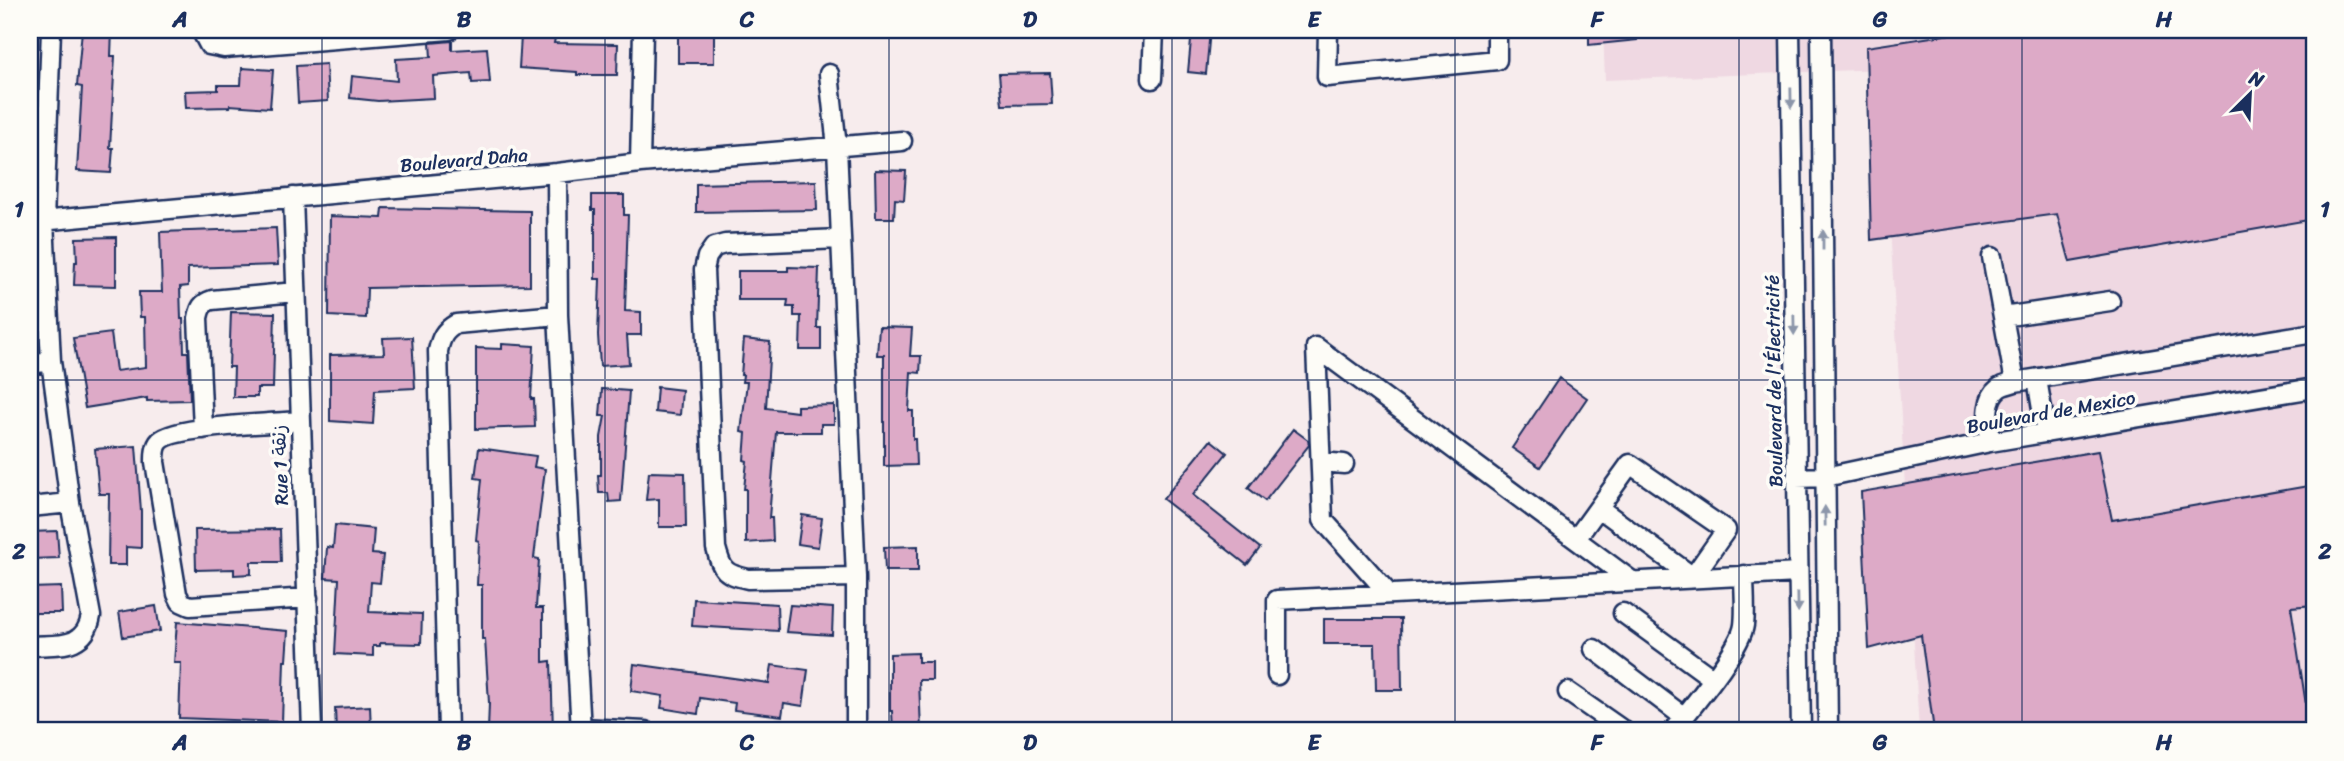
<svg xmlns="http://www.w3.org/2000/svg" width="2344" height="761" viewBox="0 0 2344 761" font-family="Sriracha,'Playpen Sans Arabic',sans-serif">
<rect width="100%" height="100%" fill="#f7eced"/>
<filter id="ink" filterUnits="userSpaceOnUse"><feTurbulence type="fractalNoise" baseFrequency=".0143" numOctaves="2"/><feDisplacementMap in="SourceGraphic" scale="14" xChannelSelector="R" yChannelSelector="G"/><feConvolveMatrix kernelMatrix="1 2 1 2 8 2 1 2 1" color-interpolation-filters="sRGB"/></filter>
<g filter="url(#ink)">
<path fill="#efd8e2" d="M 1603,30 L 2314,30 L 2314,731 L 1919,731 L 1881,69 L 1605,80 Z"/>
<path fill="#ddaac7" stroke="#1b2f5e" stroke-width="2" d="M 82,30 L 112,30 L 111,56 L 115,56 L 110,148 L 113,148 L 111,173 L 77,171 L 82,87 L 77,86 Z
M 678,30 L 714,30 L 714,63 L 678,63 Z
M 1192,30 L 1210,30 L 1206,74 L 1188,72 Z
M 1589,30 L 1637,30 L 1637,40 L 1589,45 Z
M 1977,30 L 2314,30 L 2314,219 L 2070,262 L 2057,214 L 1871,240 L 1866,47 Z
M 521,36 L 555,38 L 554,43 L 618,44 L 617,75 L 577,75 L 577,72 L 519,68 Z
M 452,41 L 452,50 L 487,48 L 490,82 L 472,83 L 471,73 L 433,76 L 434,98 L 378,101 L 350,98 L 352,76 L 397,81 L 396,59 L 431,57 L 430,43 Z
M 326,64 L 328,101 L 298,103 L 296,66 Z
M 242,68 L 273,70 L 270,108 L 230,105 L 230,107 L 186,108 L 185,91 L 218,90 L 218,85 L 241,85 Z
M 1050,73 L 1052,104 L 1002,105 L 999,74 Z
M 875,170 L 906,171 L 904,200 L 895,199 L 894,218 L 876,218 Z
M 816,181 L 817,210 L 696,212 L 696,184 Z
M 592,195 L 624,195 L 624,215 L 628,215 L 625,311 L 641,312 L 641,335 L 627,335 L 629,364 L 600,366 L 598,335 L 600,279 L 595,279 L 595,210 L 592,210 Z
M 383,208 L 530,211 L 530,285 L 367,288 L 366,318 L 329,316 L 330,216 L 382,218 Z
M 276,228 L 278,265 L 188,268 L 188,286 L 180,287 L 181,319 L 183,319 L 184,352 L 188,352 L 190,400 L 147,401 L 147,398 L 85,408 L 73,338 L 111,333 L 116,371 L 146,367 L 145,317 L 140,317 L 139,292 L 162,292 L 160,232 Z
M 116,237 L 116,286 L 74,285 L 75,262 L 77,262 L 76,238 Z
M 788,267 L 819,268 L 817,328 L 821,328 L 821,350 L 800,350 L 801,316 L 794,316 L 794,307 L 787,307 L 788,300 L 738,300 L 738,271 L 788,271 Z
M 231,312 L 275,313 L 273,388 L 257,388 L 257,397 L 233,397 L 234,367 L 229,367 Z
M 879,327 L 912,328 L 910,356 L 921,356 L 920,373 L 911,372 L 909,411 L 913,411 L 913,439 L 915,439 L 916,465 L 884,466 L 884,355 L 877,355 Z
M 412,337 L 415,388 L 375,390 L 373,424 L 330,421 L 330,355 L 384,354 L 383,338 Z
M 744,339 L 770,342 L 766,408 L 797,412 L 797,406 L 834,405 L 834,424 L 821,424 L 821,432 L 776,432 L 769,518 L 772,518 L 773,541 L 746,543 L 746,489 L 744,489 L 747,461 L 744,460 L 746,433 L 741,432 L 747,382 L 742,382 L 743,375 L 741,375 Z
M 502,344 L 534,346 L 531,399 L 534,399 L 535,427 L 476,429 L 476,348 L 502,349 Z
M 1559,378 L 1587,398 L 1540,467 L 1512,448 Z
M 657,387 L 682,390 L 680,415 L 655,412 Z
M 602,389 L 629,391 L 621,501 L 609,502 L 608,493 L 599,493 L 598,475 L 601,475 L 601,437 L 605,416 L 600,416 Z
M 1293,429 L 1308,440 L 1309,445 L 1265,501 L 1248,488 Z
M 1211,440 L 1227,453 L 1193,495 L 1260,548 L 1247,565 L 1163,499 Z
M 136,446 L 141,511 L 141,548 L 126,547 L 126,565 L 108,565 L 109,494 L 99,494 L 95,449 Z
M 479,448 L 536,456 L 534,467 L 545,469 L 534,558 L 539,559 L 536,608 L 543,608 L 543,662 L 551,661 L 553,731 L 488,731 L 489,703 L 485,639 L 482,639 L 482,585 L 477,585 L 479,541 L 476,540 L 482,479 L 475,478 Z
M 2098,451 L 2112,520 L 2314,485 L 2314,605 L 2291,607 L 2310,731 L 1934,731 L 1921,635 L 1869,649 L 1861,492 Z
M 649,472 L 685,473 L 686,527 L 659,527 L 659,499 L 646,500 Z
M 802,515 L 822,518 L 818,547 L 798,544 Z
M 335,525 L 374,529 L 372,554 L 383,555 L 380,583 L 371,582 L 369,612 L 422,614 L 421,644 L 380,643 L 380,646 L 373,646 L 373,656 L 335,654 L 339,579 L 325,578 L 327,547 L 333,548 Z
M 280,529 L 281,562 L 251,562 L 251,574 L 234,575 L 234,569 L 196,570 L 195,530 Z
M 57,531 L 59,558 L 30,559 L 30,532 Z
M 918,546 L 918,571 L 885,571 L 884,547 Z
M 61,587 L 62,613 L 30,613 L 30,588 Z
M 694,599 L 777,604 L 778,631 L 692,626 Z
M 790,605 L 833,608 L 832,635 L 786,632 Z
M 156,606 L 160,631 L 123,637 L 119,612 Z
M 1324,619 L 1401,619 L 1402,690 L 1376,690 L 1375,644 L 1324,644 Z
M 177,622 L 288,631 L 286,661 L 284,661 L 282,722 L 179,718 L 181,663 L 174,663 Z
M 918,653 L 918,662 L 932,662 L 932,680 L 919,680 L 921,731 L 893,731 L 892,711 L 890,711 L 890,654 Z
M 634,664 L 769,683 L 772,665 L 808,670 L 803,706 L 784,703 L 782,716 L 734,710 L 735,703 L 700,698 L 698,714 L 661,708 L 663,696 L 631,691 Z
M 370,706 L 371,731 L 336,731 L 335,708 Z"/>
<g fill="none" stroke-linecap="round" stroke-linejoin="round">
<g stroke="#1b2f5e" stroke-width="23">
<path id="minor" d="M 201,30 L 209,45 L 224,48 L 449,30
M 1328,30 L 1327,77 L 1497,60 L 1497,30
M 1790,30 L 1801,731
M 1821,30 L 1828,731
M 829,74 L 837,147 L 856,577 L 856,731
M 1152,79 L 1154,30
M 640,163 L 643,30
M 557,173 L 558,315 L 581,731
M 293,197 L 312,731
M 30,222 L 557,173 L 640,163 L 902,141
M 840,239 L 725,244 L 714,247 L 707,257 L 704,270 L 716,548 C 722,571 725,574 748,579 L 856,577
M 1992,257 L 2015,382
M 2003,317 L 2110,301
M 30,364 L 51,361
M 2037,379 L 2046,433
M 300,421 C 276,423 174,426 160,441 C 155,446 155,455 155,462 L 177,594 L 181,602 L 190,606 L 308,598
M 203,429 L 198,318 C 200,308 202,303 212,300 L 295,292
M 1990,442 C 1989,426 1983,400 1999,388 C 2003,385 2010,384 2015,382 L 2314,333
M 1321,462 L 1344,464
M 1796,478 L 1825,477 L 1990,442 L 2314,388
M 30,507 L 70,503
M 1576,539 L 1630,464 L 1726,530 L 1693,577 L 1599,508
M 1389,594 L 1323,520 L 1316,347 L 1632,581
M 1623,613 L 1712,678
M 30,646 C 57,644 85,650 91,616 L 70,503 L 51,361 L 44,221 L 51,30
M 1594,649 L 1684,717
M 1277,675 L 1277,600 L 1798,573
M 1568,692 L 1624,731
M 581,728 L 645,731
M 448,731 L 438,351 C 441,337 444,331 456,324 L 558,315
M 1673,731 C 1690,709 1741,649 1744,625 C 1746,609 1744,591 1744,575"/>
</g>
<use href="#minor" stroke="#fdfcf7" stroke-width="18"/>
</g>
<defs><path id="oneway-solid" d="M-6-.8H1V-3.2L6.5 0L1 3.2V.8H-6Z" transform="scale(1.75)"/></defs>
<g fill="#8c96aa">
<use href="#oneway-solid" transform="translate(1791 98) rotate(89)"/>
<use href="#oneway-solid" transform="translate(1823 240) rotate(-90)"/>
<use href="#oneway-solid" transform="translate(1794 325) rotate(89)"/>
<use href="#oneway-solid" transform="translate(1825 516) rotate(-91)"/>
<use href="#oneway-solid" transform="translate(1798 602) rotate(89)"/>
</g>
</g>
<path fill="none" stroke="#1b2f5e" stroke-width="2" stroke-opacity="0.55" d="M 322,30 L 322,731M 605,30 L 605,731M 889,30 L 889,731M 1172,30 L 1172,731M 1455,30 L 1455,731M 1739,30 L 1739,731M 2022,30 L 2022,731M 30,380 L 2314,380"/>
<g text-anchor="middle" dominant-baseline="central" stroke-width="7" stroke-linejoin="round" paint-order="stroke">
<g font-size="19" fill="#1b2f5e" stroke="#fdfcf7">
<text transform="translate(464 160) rotate(-5)">Boulevard Daha</text>
<text transform="translate(1774 381) rotate(-91)">Boulevard de l'Électricité</text>
<text transform="translate(2051 412) rotate(-10)">Boulevard de Mexico</text>
<text transform="translate(280 465) rotate(-92)">Rue 1 زنقة</text>
</g>
</g>
<rect width="2344" height="761" fill="none" stroke="#fdfcf7" stroke-width="77"/>
<g transform="translate(2250 94) rotate(24)" stroke="#fdfcf7" stroke-width="5" paint-order="stroke">
<path d="M0-5L12 26L0 18L-12 26Z" fill="#1b2f5e"/>
<text y="-10" font-size="19" font-weight="bold" text-anchor="middle" fill="#1b2f5e">N</text>
</g>
<rect x="38" y="38" width="2268" height="684" fill="none" stroke="#1b2f5e" stroke-width="2.5"/>
<g font-size="23" text-anchor="middle" font-weight="bold" fill="#1b2f5e">
<text x="180" y="27">A</text>
<text x="464" y="27">B</text>
<text x="747" y="27">C</text>
<text x="1030" y="27">D</text>
<text x="1314" y="27">E</text>
<text x="1597" y="27">F</text>
<text x="1880" y="27">G</text>
<text x="2164" y="27">H</text>
<text x="19" y="217">1</text>
<text x="2325" y="217">1</text>
<text x="19" y="559">2</text>
<text x="2325" y="559">2</text>
<text x="180" y="750">A</text>
<text x="464" y="750">B</text>
<text x="747" y="750">C</text>
<text x="1030" y="750">D</text>
<text x="1314" y="750">E</text>
<text x="1597" y="750">F</text>
<text x="1880" y="750">G</text>
<text x="2164" y="750">H</text>
</g>
</svg>
